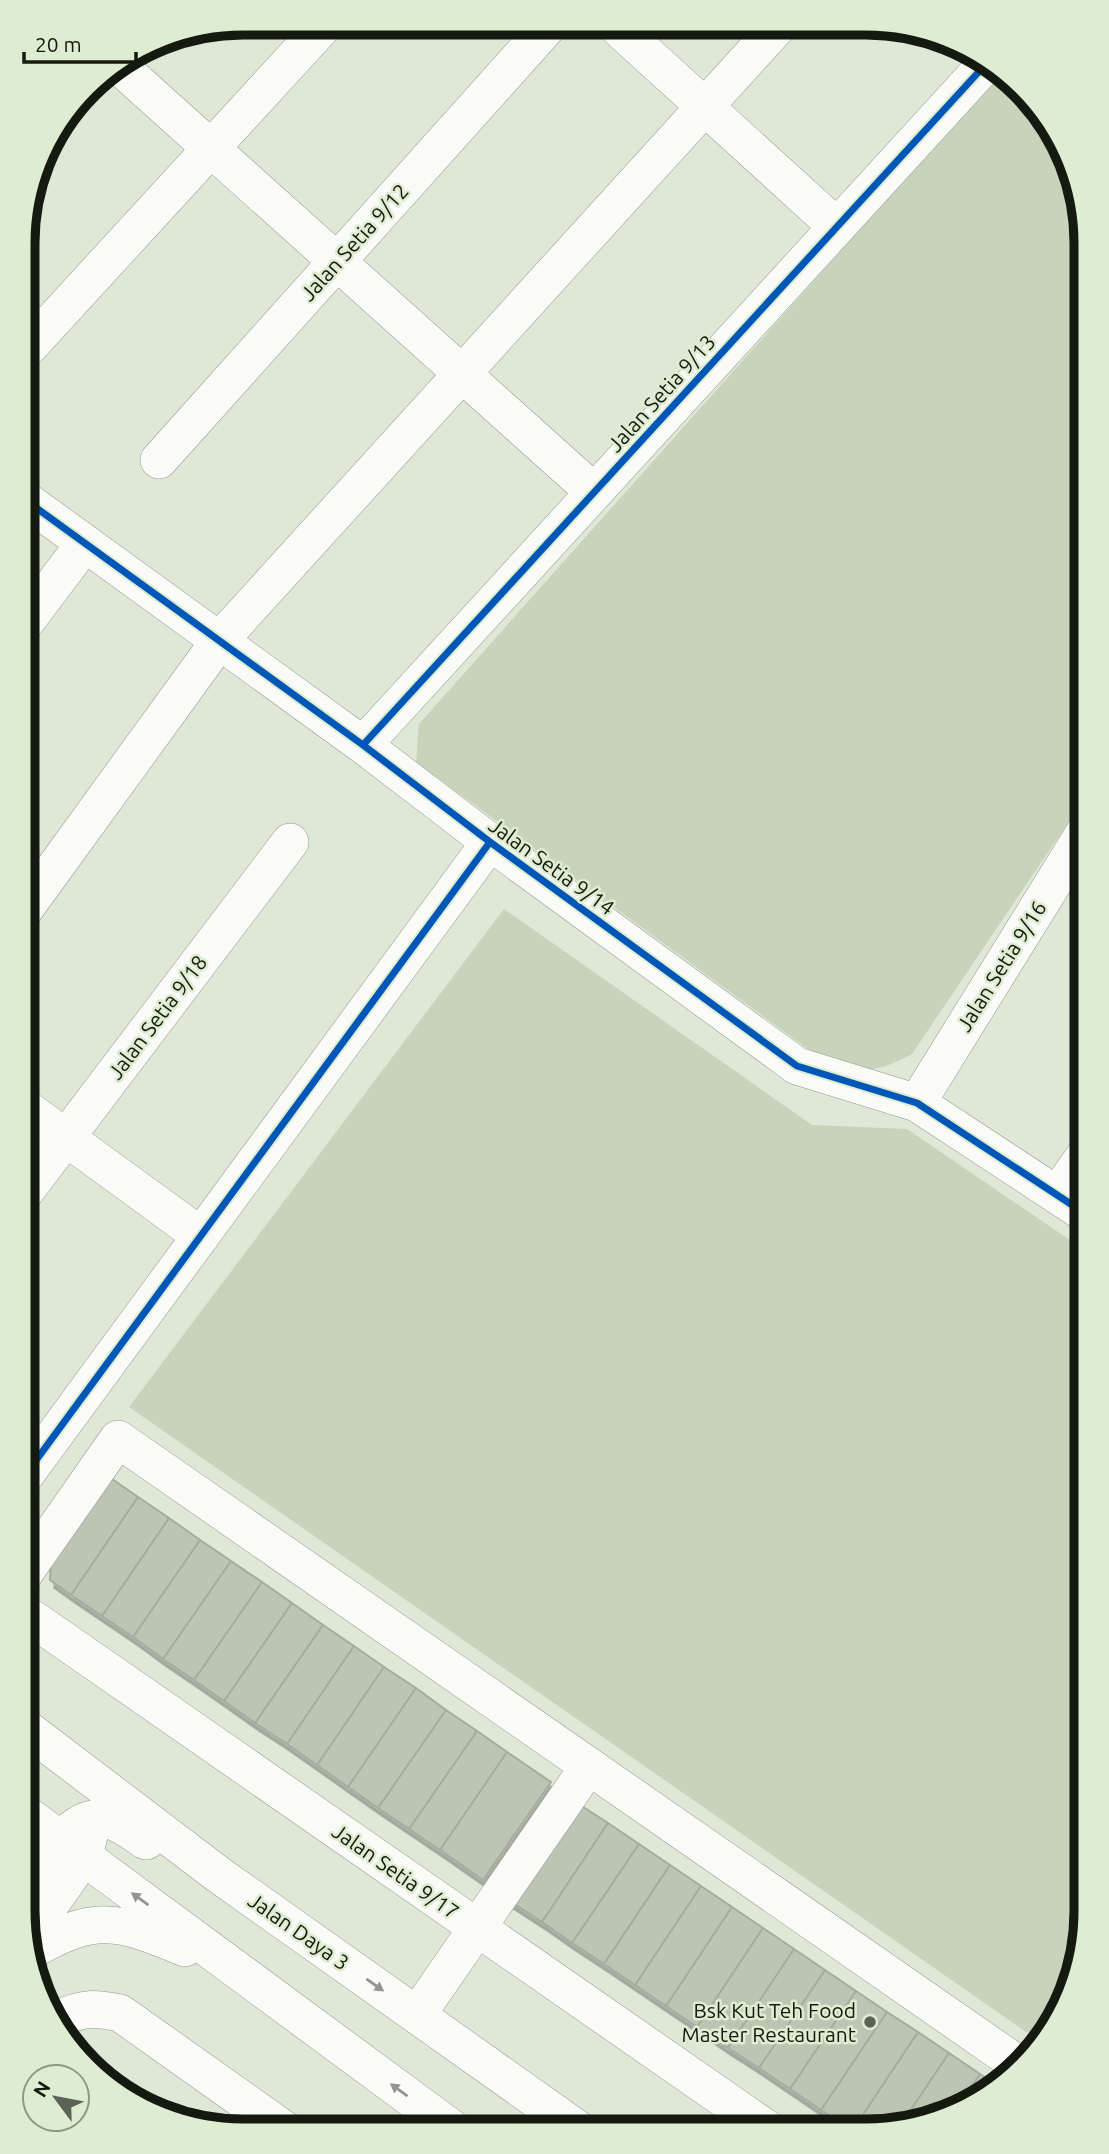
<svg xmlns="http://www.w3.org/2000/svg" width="1109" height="2154" viewBox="0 0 1109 2154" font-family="Ubuntu,sans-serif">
<defs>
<filter id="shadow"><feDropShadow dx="4.5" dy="8" stdDeviation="0" flood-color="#0004"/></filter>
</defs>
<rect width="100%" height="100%" fill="#dfe7d7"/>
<path fill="#c7d3bb" d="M 1000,72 L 1012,78 L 1075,172 L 1086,243 L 1086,796 L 912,1054 C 876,1073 866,1073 827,1063 L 416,762 L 419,724 Z
M 504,909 L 812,1125 L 907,1129 L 1086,1251 L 1086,1926 L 1070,1995 L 1042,2043 L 129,1407 Z"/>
<path fill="#bcc5b4" stroke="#a5ac9f" stroke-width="2" filter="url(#shadow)" d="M 102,1472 L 138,1497 L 71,1595 L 50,1580 L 52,1543 Z
M 138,1497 L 169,1518 L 102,1616 L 71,1595 Z
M 169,1518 L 200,1540 L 133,1637 L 102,1616 Z
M 200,1540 L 231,1561 L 163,1659 L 133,1637 Z
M 231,1561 L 262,1582 L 194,1680 L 163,1659 Z
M 262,1582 L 292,1603 L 224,1701 L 194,1680 Z
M 292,1603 L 323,1625 L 255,1723 L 224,1701 Z
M 323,1625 L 354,1646 L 287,1744 L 255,1723 Z
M 354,1646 L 384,1667 L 317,1765 L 287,1744 Z
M 384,1667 L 416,1688 L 348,1787 L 317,1765 Z
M 416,1688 L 446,1710 L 378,1808 L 348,1787 Z
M 446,1710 L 477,1731 L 409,1829 L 378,1808 Z
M 477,1731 L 507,1752 L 440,1850 L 409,1829 Z
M 507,1752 L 551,1782 L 483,1880 L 440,1850 Z
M 574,1801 L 608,1823 L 542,1922 L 508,1900 Z
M 608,1823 L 639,1844 L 572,1943 L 542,1922 Z
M 639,1844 L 670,1865 L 604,1964 L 572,1943 Z
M 670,1865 L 701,1886 L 635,1985 L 604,1964 Z
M 701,1886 L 732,1907 L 666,2006 L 635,1985 Z
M 732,1907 L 763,1928 L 697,2027 L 666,2006 Z
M 763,1928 L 794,1949 L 728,2048 L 697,2027 Z
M 794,1949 L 825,1970 L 759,2068 L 728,2048 Z
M 825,1970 L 856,1991 L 790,2089 L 759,2068 Z
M 856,1991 L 887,2012 L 821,2110 L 790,2089 Z
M 887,2012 L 918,2032 L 852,2131 L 821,2110 Z
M 918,2032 L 949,2053 L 900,2126 L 852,2131 Z
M 949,2053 L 980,2074 L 956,2110 L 937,2120 L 900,2126 Z
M 980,2074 L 997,2086 L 989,2094 L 956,2110 Z"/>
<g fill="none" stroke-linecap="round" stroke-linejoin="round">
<g stroke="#959b8f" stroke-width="38">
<path id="minor" d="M 615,25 L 837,227
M 118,65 L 594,492
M 24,352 L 326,23
M 159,460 L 549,25
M 24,499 L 363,745 L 490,842 L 797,1066 L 917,1103 L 1086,1214
M 24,624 L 85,543
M 363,745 L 985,65
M 24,910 L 220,640 L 778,26
M 917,1103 L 1086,830
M 24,1107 L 201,1236
M 24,1193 L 290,842
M 1057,1195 L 1086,1154
M 23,1478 L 490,842
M 23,1575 L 118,1439 L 1019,2065
M 23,1612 L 770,2131
M 23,1726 L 219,1875 L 579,2130
M 23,1812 L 454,2130
M 23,1891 C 40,1868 70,1813 103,1819 C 119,1821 133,1833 146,1841
M 27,1935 C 42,1914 90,1857 89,1833
M 29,1952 C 94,1913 118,1920 185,1948
M 417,2015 L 589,1766
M 59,2019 C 83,2007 95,2008 120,2013 L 285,2130"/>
</g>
<use href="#minor" stroke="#fafbf9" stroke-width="37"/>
<g stroke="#deedd1" stroke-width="11">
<path id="cycleway" d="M 24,499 L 363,745 L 490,842 L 797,1066 L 917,1103 L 1086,1214
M 363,745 L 985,65
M 23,1478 L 490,842"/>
</g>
<use href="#cycleway" stroke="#0057b8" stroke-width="7"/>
</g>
<defs><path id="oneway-solid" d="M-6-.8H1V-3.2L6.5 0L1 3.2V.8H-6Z" transform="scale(1.75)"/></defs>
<g fill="#939690">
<use href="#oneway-solid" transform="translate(140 1899) rotate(-144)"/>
<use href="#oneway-solid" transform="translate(375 1985) rotate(35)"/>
<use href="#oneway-solid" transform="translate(399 2090) rotate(-144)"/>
</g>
<circle fill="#5c6256" stroke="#deedd1" stroke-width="2.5" cx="870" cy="2022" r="7"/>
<g text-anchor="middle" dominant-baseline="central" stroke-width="5" stroke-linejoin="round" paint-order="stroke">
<g font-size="21" fill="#151a10" stroke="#deedd1">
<text transform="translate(354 242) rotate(-48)">Jalan Setia 9/12</text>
<text transform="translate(661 393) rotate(-48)">Jalan Setia 9/13</text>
<text transform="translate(552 866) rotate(36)">Jalan Setia 9/14</text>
<text transform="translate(1001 966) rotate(-58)">Jalan Setia 9/16</text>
<text transform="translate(157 1017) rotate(-53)">Jalan Setia 9/18</text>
<text transform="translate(396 1871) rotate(35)">Jalan Setia 9/17</text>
<text transform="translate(299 1931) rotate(35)">Jalan Daya 3</text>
</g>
<g font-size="21" fill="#151a10" stroke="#deedd1" text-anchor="end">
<text x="856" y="2010">Bsk Kut Teh Food<tspan x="856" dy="24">Master Restaurant</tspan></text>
</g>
</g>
<path d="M0 0H1109V2154H0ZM243 35H866A208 208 0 0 1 1074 243V1911A208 208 0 0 1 866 2119H243A208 208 0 0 1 35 1911V243A208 208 0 0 1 243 35Z" fill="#deedd1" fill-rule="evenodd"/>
<path fill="none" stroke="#151a10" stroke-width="9" d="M243 35H866A208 208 0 0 1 1074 243V1911A208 208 0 0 1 866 2119H243A208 208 0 0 1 35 1911V243A208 208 0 0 1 243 35Z"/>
<g transform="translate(56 2098) rotate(302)"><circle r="33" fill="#deedd1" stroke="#8e9984" stroke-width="2"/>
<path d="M0-5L12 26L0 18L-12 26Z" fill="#5c6256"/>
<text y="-10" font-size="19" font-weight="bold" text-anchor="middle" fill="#151a10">N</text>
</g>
<path d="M24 52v10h112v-10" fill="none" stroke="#151a10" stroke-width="3.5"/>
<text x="35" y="52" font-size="21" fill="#151a10" stroke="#deedd1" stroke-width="5" paint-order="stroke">20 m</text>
</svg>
